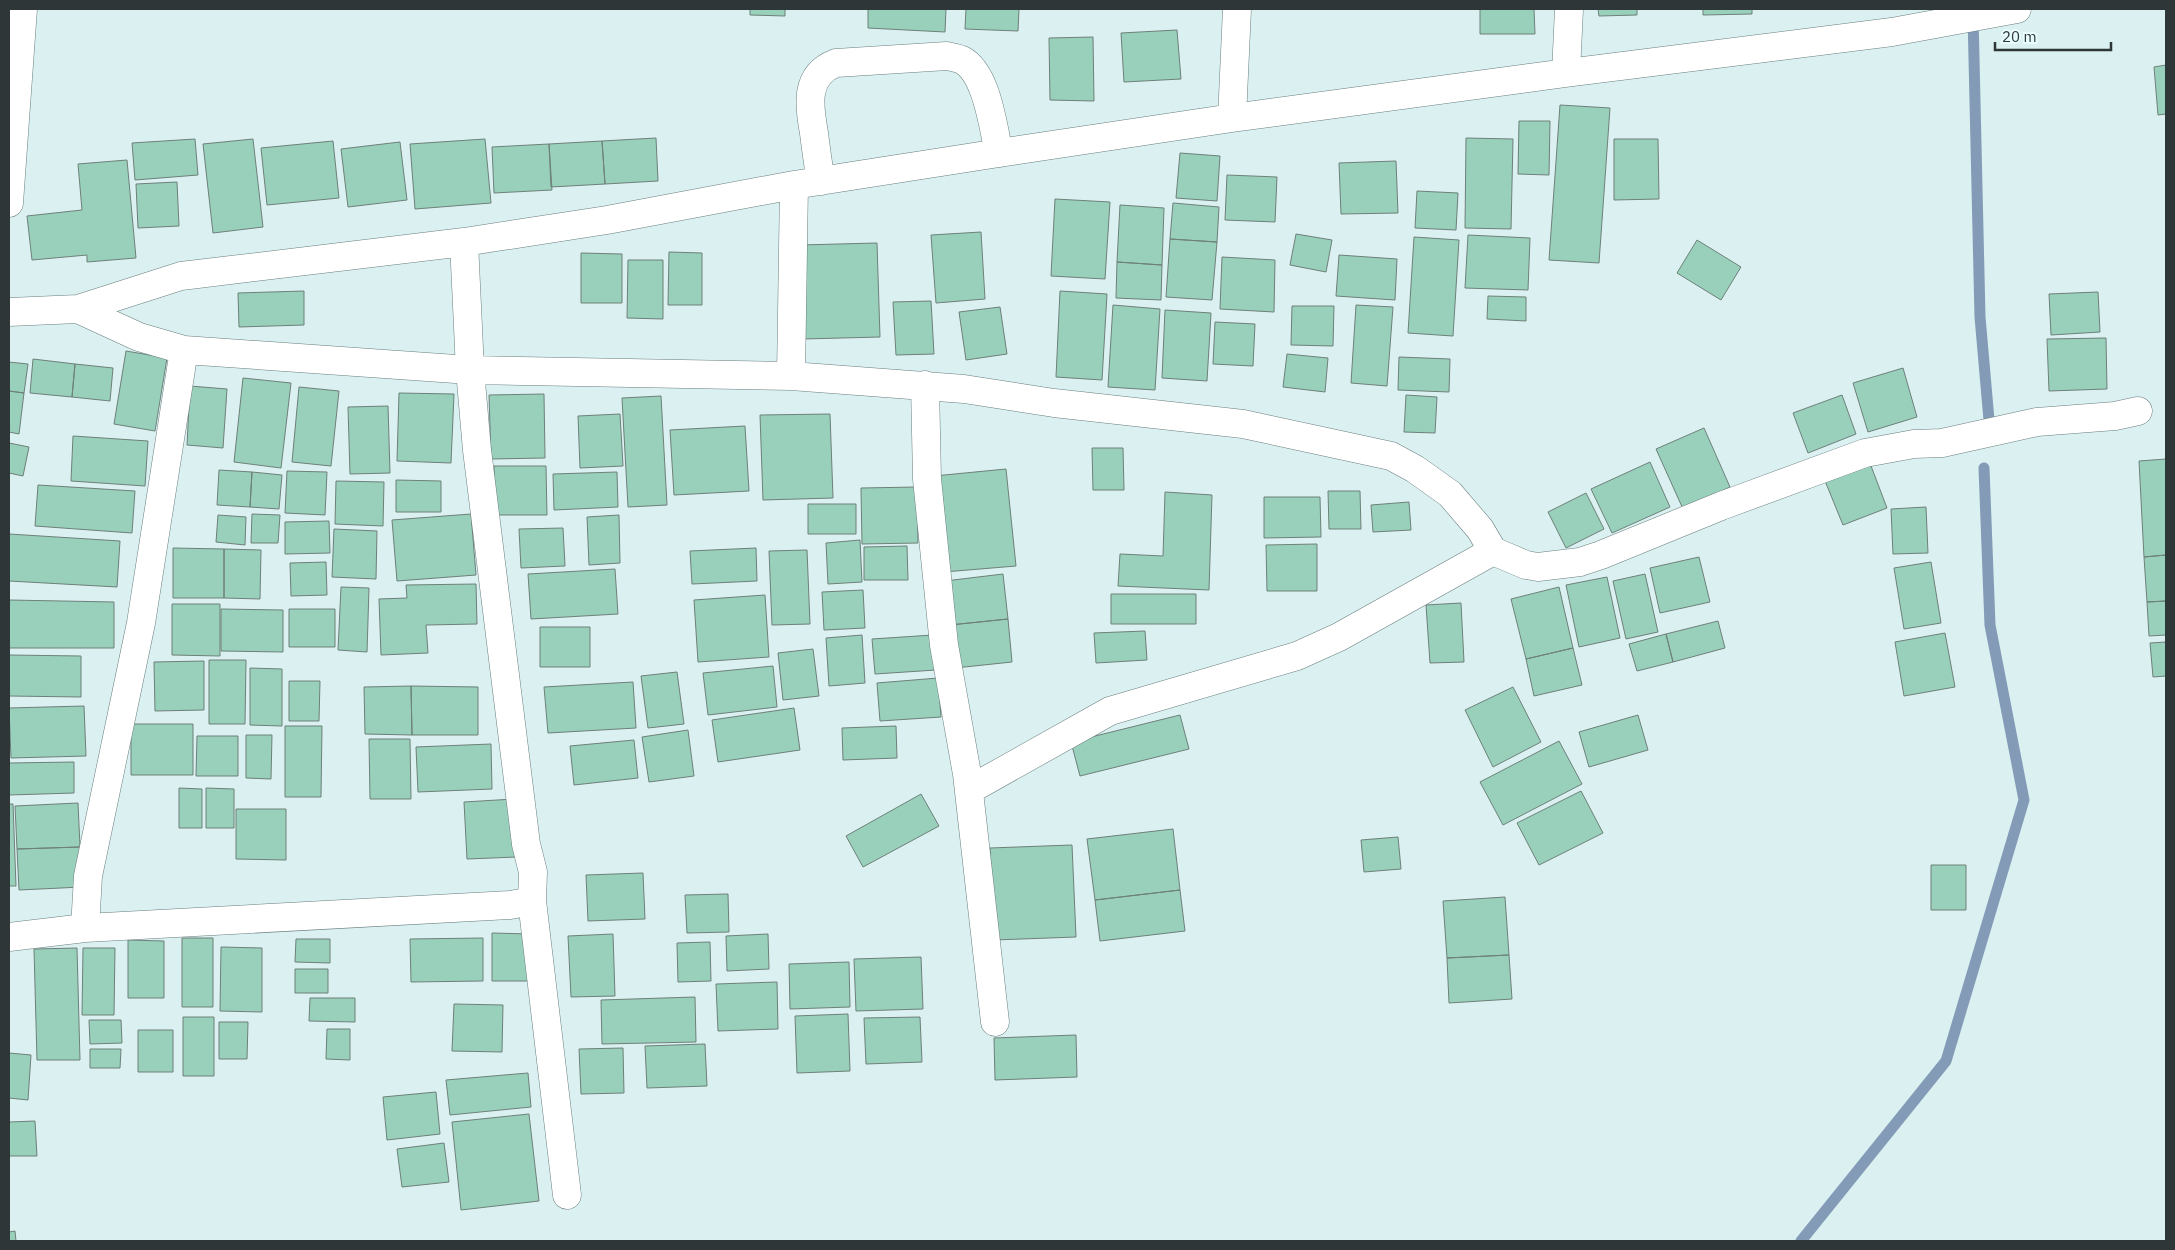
<svg xmlns="http://www.w3.org/2000/svg" width="2175" height="1250" viewBox="0 0 2175 1250" font-family="'IBM Plex Sans',sans-serif">
<rect width="100%" height="100%" fill="#daf0f1"/>
<g fill="none" stroke-linecap="round" stroke-linejoin="round">
<path stroke="#839bb6" stroke-width="11" d="M 1973,15 L 1980,317 L 1989,420
M 1801,1241 L 1946,1061 L 2024,800 L 1990,625 L 1984,468"/>
</g>
<path fill="#98d0bc" stroke="#6e8079" d="M 750,9 L 785,9 L 785,16 L 750,15 Z
M 868,9 L 946,9 L 945,32 L 868,28 Z
M 966,9 L 1019,9 L 1018,31 L 965,29 Z
M 1480,9 L 1534,9 L 1535,34 L 1480,34 Z
M 1598,9 L 1637,9 L 1637,15 L 1599,16 Z
M 1703,9 L 1752,9 L 1752,14 L 1703,15 Z
M 1177,30 L 1181,79 L 1124,82 L 1121,33 Z
M 1093,37 L 1094,101 L 1050,100 L 1049,38 Z
M 2166,65 L 2166,114 L 2158,115 L 2154,67 Z
M 1560,105 L 1610,108 L 1599,263 L 1549,260 Z
M 1519,121 L 1550,121 L 1549,175 L 1518,174 Z
M 656,138 L 658,181 L 605,184 L 602,141 Z
M 1466,138 L 1513,139 L 1511,229 L 1465,228 Z
M 195,139 L 198,175 L 135,180 L 132,143 Z
M 253,139 L 263,227 L 213,233 L 203,144 Z
M 485,139 L 491,203 L 415,209 L 410,144 Z
M 1614,139 L 1658,139 L 1659,199 L 1614,200 Z
M 333,141 L 339,198 L 267,205 L 261,148 Z
M 602,141 L 605,184 L 551,187 L 549,144 Z
M 400,142 L 407,200 L 348,207 L 341,149 Z
M 549,144 L 552,190 L 494,193 L 492,147 Z
M 1180,153 L 1220,156 L 1217,201 L 1176,198 Z
M 127,160 L 136,258 L 87,262 L 87,255 L 32,260 L 27,216 L 82,210 L 78,164 Z
M 1396,161 L 1398,213 L 1341,214 L 1339,163 Z
M 1227,175 L 1277,177 L 1275,222 L 1225,220 Z
M 177,182 L 179,226 L 138,228 L 136,184 Z
M 1417,191 L 1458,193 L 1456,230 L 1415,228 Z
M 1055,199 L 1110,202 L 1105,279 L 1051,276 Z
M 1173,203 L 1219,207 L 1217,242 L 1170,239 Z
M 1120,205 L 1164,208 L 1162,265 L 1117,262 Z
M 981,232 L 985,299 L 936,303 L 931,235 Z
M 1296,234 L 1332,240 L 1326,272 L 1290,265 Z
M 1468,235 L 1530,238 L 1528,290 L 1465,288 Z
M 1414,237 L 1459,240 L 1453,336 L 1408,333 Z
M 1170,239 L 1217,242 L 1212,300 L 1166,297 Z
M 1697,240 L 1741,267 L 1721,300 L 1677,273 Z
M 877,243 L 880,337 L 803,339 L 800,245 Z
M 669,252 L 702,253 L 702,305 L 668,305 Z
M 581,253 L 622,254 L 622,303 L 581,303 Z
M 1339,255 L 1397,259 L 1395,300 L 1336,296 Z
M 1222,257 L 1275,260 L 1274,312 L 1220,309 Z
M 628,260 L 663,260 L 663,319 L 627,318 Z
M 1117,262 L 1162,265 L 1161,300 L 1116,298 Z
M 304,291 L 304,325 L 239,327 L 238,293 Z
M 1060,291 L 1107,294 L 1102,380 L 1056,377 Z
M 2098,292 L 2100,332 L 2051,335 L 2049,294 Z
M 1488,296 L 1526,297 L 1526,321 L 1487,319 Z
M 931,301 L 934,354 L 896,355 L 893,302 Z
M 1113,305 L 1160,309 L 1155,390 L 1108,387 Z
M 1356,305 L 1393,307 L 1387,386 L 1351,383 Z
M 1292,306 L 1334,306 L 1333,346 L 1291,345 Z
M 1000,307 L 1007,354 L 966,360 L 959,312 Z
M 1165,310 L 1211,313 L 1207,381 L 1162,378 Z
M 1215,322 L 1255,324 L 1253,366 L 1213,364 Z
M 2106,338 L 2107,389 L 2049,391 L 2047,339 Z
M 126,351 L 167,358 L 155,431 L 114,424 Z
M 1287,354 L 1328,358 L 1325,392 L 1283,387 Z
M 1399,357 L 1450,359 L 1449,392 L 1398,390 Z
M 33,359 L 75,364 L 72,397 L 30,393 Z
M 9,362 L 28,364 L 24,393 L 9,391 Z
M 75,364 L 113,368 L 110,401 L 72,397 Z
M 1903,368 L 1917,417 L 1868,432 L 1853,383 Z
M 243,378 L 291,383 L 281,468 L 234,462 Z
M 190,386 L 227,389 L 223,448 L 187,445 Z
M 299,387 L 339,391 L 331,466 L 292,462 Z
M 9,391 L 24,393 L 19,434 L 9,432 Z
M 399,393 L 454,394 L 451,463 L 397,461 Z
M 544,394 L 545,458 L 491,459 L 489,395 Z
M 1406,395 L 1437,397 L 1435,433 L 1404,432 Z
M 1842,395 L 1856,434 L 1808,453 L 1793,413 Z
M 661,396 L 667,505 L 628,507 L 622,398 Z
M 388,406 L 390,473 L 350,474 L 348,407 Z
M 620,414 L 623,466 L 580,468 L 578,416 Z
M 830,414 L 833,498 L 763,500 L 760,415 Z
M 745,426 L 749,491 L 674,495 L 670,430 Z
M 1704,428 L 1730,487 L 1683,509 L 1656,449 Z
M 73,436 L 148,441 L 145,486 L 71,481 Z
M 9,443 L 29,447 L 23,476 L 9,473 Z
M 1092,448 L 1123,448 L 1124,490 L 1093,490 Z
M 1868,458 L 1887,508 L 1843,525 L 1823,476 Z
M 2166,459 L 2166,555 L 2144,557 L 2139,461 Z
M 1650,462 L 1670,507 L 1612,533 L 1591,489 Z
M 494,466 L 546,466 L 547,515 L 495,515 Z
M 1006,469 L 1016,566 L 944,572 L 934,476 Z
M 219,470 L 252,472 L 250,507 L 217,505 Z
M 287,471 L 327,472 L 325,515 L 285,513 Z
M 252,472 L 282,475 L 279,509 L 250,507 Z
M 617,472 L 618,507 L 554,510 L 553,474 Z
M 396,480 L 441,481 L 441,512 L 396,512 Z
M 336,481 L 384,482 L 383,526 L 335,524 Z
M 38,485 L 135,491 L 132,533 L 35,526 Z
M 917,487 L 918,543 L 862,544 L 861,488 Z
M 1328,491 L 1360,491 L 1361,529 L 1329,529 Z
M 1165,492 L 1212,495 L 1209,590 L 1118,586 L 1120,554 L 1163,556 Z
M 1586,493 L 1604,529 L 1566,548 L 1548,512 Z
M 1264,497 L 1320,497 L 1321,537 L 1264,538 Z
M 1409,502 L 1411,530 L 1373,532 L 1371,505 Z
M 808,504 L 856,504 L 856,534 L 808,534 Z
M 1926,507 L 1928,553 L 1893,554 L 1891,509 Z
M 252,514 L 280,515 L 278,543 L 251,543 Z
M 471,514 L 476,575 L 397,581 L 392,520 Z
M 218,515 L 246,517 L 245,545 L 216,542 Z
M 619,515 L 620,563 L 589,565 L 587,517 Z
M 329,521 L 330,553 L 285,554 L 285,522 Z
M 563,528 L 565,566 L 521,568 L 519,529 Z
M 334,529 L 377,531 L 376,579 L 332,577 Z
M 9,534 L 120,541 L 117,587 L 9,581 Z
M 860,540 L 862,582 L 828,584 L 826,543 Z
M 1317,544 L 1317,591 L 1267,591 L 1266,545 Z
M 907,546 L 908,580 L 864,580 L 864,547 Z
M 173,548 L 224,549 L 224,598 L 173,598 Z
M 756,548 L 757,581 L 692,584 L 690,551 Z
M 224,549 L 261,550 L 260,599 L 224,598 Z
M 807,550 L 810,624 L 772,625 L 769,551 Z
M 2166,555 L 2166,601 L 2147,602 L 2144,557 Z
M 1699,557 L 1710,602 L 1660,613 L 1650,568 Z
M 326,562 L 327,595 L 291,596 L 290,563 Z
M 1931,562 L 1941,623 L 1904,629 L 1894,568 Z
M 615,569 L 618,614 L 531,619 L 528,574 Z
M 1003,574 L 1008,619 L 950,625 L 945,581 Z
M 1645,574 L 1658,632 L 1626,639 L 1613,581 Z
M 1607,577 L 1620,638 L 1579,647 L 1566,585 Z
M 476,584 L 477,624 L 426,625 L 428,653 L 381,655 L 379,599 L 407,598 L 406,585 Z
M 341,587 L 369,588 L 367,652 L 338,650 Z
M 1559,587 L 1573,648 L 1526,659 L 1511,599 Z
M 863,590 L 865,628 L 824,630 L 822,592 Z
M 1111,594 L 1196,594 L 1196,624 L 1111,624 Z
M 765,595 L 769,657 L 698,662 L 694,600 Z
M 9,600 L 114,602 L 114,648 L 9,648 Z
M 2166,601 L 2166,635 L 2149,636 L 2147,602 Z
M 1461,603 L 1464,662 L 1430,663 L 1426,605 Z
M 172,604 L 220,604 L 220,656 L 172,655 Z
M 221,609 L 283,610 L 283,652 L 221,651 Z
M 289,609 L 335,609 L 335,647 L 289,647 Z
M 1008,619 L 1012,662 L 955,668 L 950,625 Z
M 1718,621 L 1725,648 L 1673,662 L 1666,634 Z
M 540,627 L 590,627 L 590,667 L 540,667 Z
M 1145,631 L 1147,660 L 1096,663 L 1094,633 Z
M 1945,633 L 1955,687 L 1904,696 L 1895,642 Z
M 1666,634 L 1673,662 L 1637,671 L 1629,644 Z
M 862,635 L 865,683 L 829,686 L 826,638 Z
M 933,635 L 936,670 L 875,674 L 872,639 Z
M 2166,642 L 2166,676 L 2153,677 L 2150,643 Z
M 1573,648 L 1582,685 L 1534,696 L 1526,659 Z
M 813,649 L 819,696 L 783,700 L 778,653 Z
M 9,655 L 81,656 L 81,697 L 9,696 Z
M 209,660 L 246,660 L 245,724 L 209,724 Z
M 204,661 L 204,710 L 155,711 L 154,662 Z
M 773,666 L 777,707 L 708,715 L 703,673 Z
M 250,668 L 282,669 L 282,726 L 250,725 Z
M 677,672 L 684,724 L 648,728 L 641,676 Z
M 938,678 L 941,717 L 880,721 L 877,683 Z
M 289,681 L 320,681 L 319,721 L 289,721 Z
M 633,682 L 636,728 L 548,733 L 544,687 Z
M 411,686 L 412,735 L 365,734 L 364,687 Z
M 411,686 L 478,687 L 478,735 L 412,735 Z
M 1513,687 L 1541,742 L 1493,767 L 1465,710 Z
M 84,706 L 86,756 L 11,758 L 9,708 Z
M 794,708 L 800,750 L 718,762 L 712,720 Z
M 1180,715 L 1189,749 L 1080,776 L 1071,742 Z
M 1638,715 L 1648,750 L 1589,767 L 1579,732 Z
M 131,724 L 193,724 L 193,775 L 131,775 Z
M 285,726 L 322,726 L 321,797 L 285,797 Z
M 896,726 L 897,758 L 843,760 L 842,728 Z
M 688,730 L 694,776 L 649,782 L 642,737 Z
M 246,735 L 272,735 L 271,779 L 246,778 Z
M 197,736 L 238,736 L 238,776 L 196,776 Z
M 369,739 L 410,739 L 411,799 L 370,799 Z
M 634,740 L 638,778 L 574,785 L 570,746 Z
M 1559,741 L 1582,784 L 1503,825 L 1480,782 Z
M 491,744 L 492,789 L 418,792 L 416,747 Z
M 74,762 L 74,793 L 9,795 L 9,763 Z
M 179,788 L 202,789 L 202,828 L 179,828 Z
M 206,788 L 234,789 L 234,828 L 206,828 Z
M 1581,791 L 1603,833 L 1539,865 L 1517,823 Z
M 921,794 L 939,826 L 863,867 L 846,836 Z
M 514,799 L 517,857 L 467,859 L 464,802 Z
M 78,803 L 80,847 L 17,849 L 15,806 Z
M 9,804 L 13,804 L 16,886 L 9,886 Z
M 236,809 L 286,809 L 286,860 L 236,859 Z
M 1173,829 L 1180,890 L 1095,900 L 1087,839 Z
M 1398,837 L 1401,869 L 1364,872 L 1361,840 Z
M 1072,845 L 1076,937 L 994,940 L 990,848 Z
M 80,847 L 82,887 L 19,890 L 17,849 Z
M 1931,865 L 1966,865 L 1966,910 L 1931,910 Z
M 643,873 L 645,919 L 588,921 L 586,875 Z
M 1180,890 L 1185,931 L 1100,941 L 1095,900 Z
M 728,894 L 729,932 L 687,933 L 685,895 Z
M 1505,897 L 1509,955 L 1447,958 L 1443,901 Z
M 492,933 L 529,934 L 529,981 L 492,981 Z
M 613,934 L 615,996 L 571,997 L 568,936 Z
M 768,934 L 769,969 L 727,971 L 726,936 Z
M 182,938 L 213,938 L 213,1007 L 182,1007 Z
M 483,938 L 483,981 L 411,982 L 410,939 Z
M 296,939 L 330,939 L 330,963 L 295,962 Z
M 128,940 L 164,941 L 164,998 L 128,998 Z
M 710,942 L 711,981 L 678,982 L 677,943 Z
M 221,947 L 262,948 L 262,1012 L 220,1011 Z
M 77,948 L 80,1060 L 37,1060 L 34,949 Z
M 83,948 L 115,948 L 114,1015 L 82,1015 Z
M 1509,955 L 1512,999 L 1449,1003 L 1447,958 Z
M 921,957 L 923,1009 L 856,1011 L 854,959 Z
M 849,962 L 850,1007 L 790,1009 L 789,964 Z
M 295,969 L 328,969 L 328,993 L 295,993 Z
M 777,982 L 778,1029 L 718,1031 L 716,984 Z
M 695,997 L 696,1042 L 602,1044 L 601,1000 Z
M 310,998 L 355,998 L 355,1022 L 309,1021 Z
M 454,1004 L 503,1005 L 502,1052 L 452,1051 Z
M 848,1014 L 850,1071 L 797,1073 L 795,1016 Z
M 183,1017 L 214,1017 L 214,1076 L 183,1076 Z
M 920,1017 L 922,1062 L 866,1064 L 864,1018 Z
M 89,1020 L 121,1020 L 122,1043 L 90,1044 Z
M 219,1022 L 248,1022 L 247,1059 L 219,1059 Z
M 327,1029 L 350,1029 L 350,1060 L 326,1059 Z
M 138,1030 L 173,1030 L 173,1072 L 138,1072 Z
M 1076,1035 L 1077,1077 L 995,1080 L 994,1038 Z
M 705,1044 L 707,1086 L 647,1088 L 645,1046 Z
M 623,1048 L 624,1093 L 581,1094 L 579,1049 Z
M 90,1049 L 121,1049 L 120,1068 L 90,1068 Z
M 9,1053 L 31,1055 L 28,1100 L 9,1098 Z
M 528,1073 L 531,1107 L 450,1115 L 446,1080 Z
M 436,1092 L 440,1134 L 387,1140 L 383,1097 Z
M 529,1114 L 539,1201 L 461,1210 L 452,1122 Z
M 35,1121 L 37,1156 L 9,1156 L 9,1122 Z
M 444,1143 L 449,1182 L 402,1187 L 397,1149 Z
M 15,1231 L 16,1241 L 9,1241 L 9,1232 Z"/>
<g fill="none" stroke-linecap="round" stroke-linejoin="round">
<g stroke="#6a7e7e" stroke-width="29">
<path id="minor" d="M 1566,73 L 1569,9
M 1232,118 L 1237,9
M 821,181 C 818,165 816,149 814,133 C 809,106 804,75 836,63 L 947,56 C 951,57 958,58 962,60 C 987,73 993,127 999,153
M 9,203 L 23,9
M 78,309 L 139,337 L 184,350 L 470,370 L 791,376 L 964,389 L 1054,403 L 1243,424 L 1391,456 L 1415,469 L 1450,494 L 1480,529 L 1493,551 L 1526,565 L 1538,567 L 1580,562 L 1601,555 L 1721,506 L 1865,453 L 1914,444 L 1942,443 L 2037,422 L 2115,416 L 2138,411
M 9,312 L 78,309 L 181,276 L 464,242 L 607,220 L 794,185 L 999,153 L 1232,118 L 1566,73 L 1892,32 L 2017,9
M 791,376 L 794,185
M 925,385 L 927,479 L 944,645 L 967,774 L 995,1022
M 969,790 L 1110,711 L 1297,656 L 1339,637 L 1493,551
M 532,901 L 567,1195
M 85,928 L 88,876 L 141,623 L 184,350
M 9,937 L 85,928 L 510,905 L 532,901 L 533,872 L 526,844 L 477,450 L 470,370 L 464,242"/>
</g>
<use href="#minor" stroke="#fff" stroke-width="28"/>
</g>
<rect width="2175" height="1250" fill="none" stroke="#2e3637" stroke-width="20"/>
<path d="M1995 42v8h116v-8" fill="none" stroke="#2e3637" stroke-width="2.5"/>
<text x="2002" y="42" font-size="15" fill="#2e3637" stroke="#e7fdfe" stroke-width="4" paint-order="stroke">20 m</text>
</svg>
